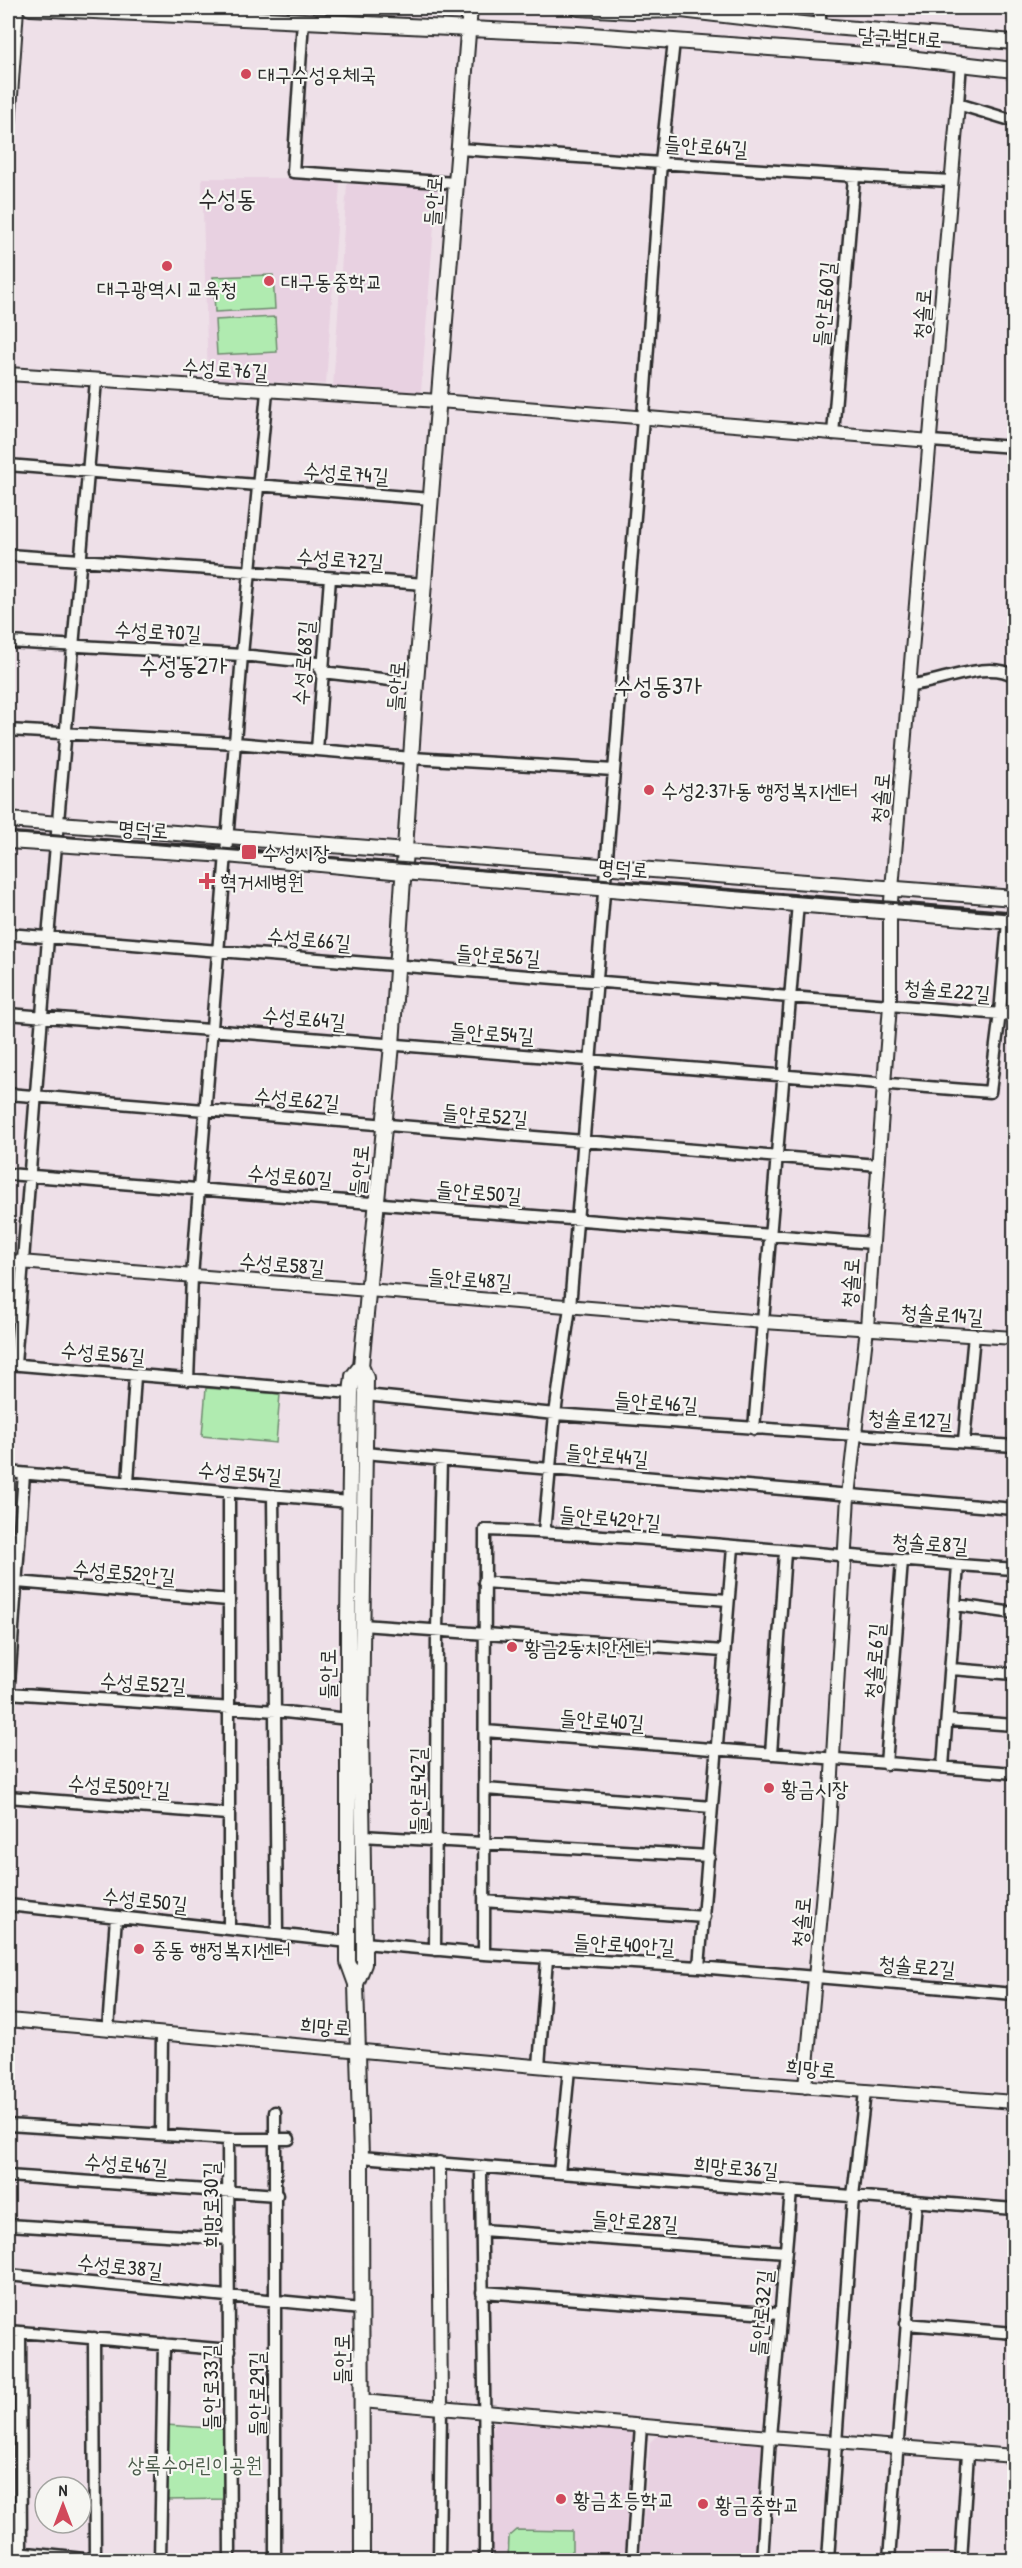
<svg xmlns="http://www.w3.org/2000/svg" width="1022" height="2568" viewBox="0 0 1022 2568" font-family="'Patrick Hand','Poor Story',sans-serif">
<rect width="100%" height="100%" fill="#eee0e8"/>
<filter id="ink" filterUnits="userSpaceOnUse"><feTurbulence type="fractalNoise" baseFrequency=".0167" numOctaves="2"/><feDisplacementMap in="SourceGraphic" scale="12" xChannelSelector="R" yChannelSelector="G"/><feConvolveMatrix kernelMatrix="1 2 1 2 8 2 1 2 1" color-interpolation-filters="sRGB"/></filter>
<g filter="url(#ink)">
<path fill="#e8d1e1" d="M 202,178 L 320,178 L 340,184 L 326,384 L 208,379 Z
M 347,184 L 437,188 L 421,392 L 333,387 Z
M 495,2422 L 630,2431 L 634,2438 L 625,2560 L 491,2560 L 492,2432 Z
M 657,2435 L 762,2442 L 766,2447 L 758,2560 L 640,2560 L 650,2442 Z"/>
<path fill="#b0ebb0" stroke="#6e8b6e" stroke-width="1.5" d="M 273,275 L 275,309 L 215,312 L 213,277 Z
M 275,317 L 277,352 L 217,355 L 215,320 Z
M 206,1388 L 280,1394 L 276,1443 L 202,1436 Z
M 166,2425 L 224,2429 L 225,2499 L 165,2500 Z
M 516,2530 L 572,2531 L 572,2560 L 508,2560 L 509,2536 Z"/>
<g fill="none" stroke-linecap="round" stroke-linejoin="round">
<g stroke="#2b2b2b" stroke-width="15">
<path id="minor" d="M 303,21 L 293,172 L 455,183
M 820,26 L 820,8
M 961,62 L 958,104 L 1014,121
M 458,149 C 622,159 787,174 951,181
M 833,434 L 854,177
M 931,441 L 1014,447
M 8,465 L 431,499
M 8,555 L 425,584
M 8,642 L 242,655 L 318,663 L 322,672 L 416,683
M 910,685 C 939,683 989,659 1014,676
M 8,730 L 235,743 L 412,758 L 614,770
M 317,750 L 330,578
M 8,934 L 1014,1015
M 8,1014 L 990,1092 L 1000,1013 L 1008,922
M 8,1094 L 878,1165
M 8,1174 L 872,1243
M 8,1364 L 351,1393
M 15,1364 L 48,938 L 96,380
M 188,1380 L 192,1276 L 242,655 L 267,392
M 365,1395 L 555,1414 L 1014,1446
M 754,1429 L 798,903
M 964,1441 L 974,1335
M 364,1453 L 1014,1509
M 8,1472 L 349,1502
M 128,1483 L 135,1376
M 273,1495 L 277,1934
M 544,1532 L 555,1414 L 570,1307 L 643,418 L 661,162 L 674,41
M 17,1582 L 228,1600
M 484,1582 L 728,1600
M 956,1605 L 1014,1613
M 362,1625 L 723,1651
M 952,1669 L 1014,1674
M 8,1693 L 276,1711 L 348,1719
M 8,1698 L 24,1474
M 947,1720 L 1014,1725
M 485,1731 L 1014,1773
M 771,1754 L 785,1552
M 886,1764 L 902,1561
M 943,1767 L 958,1565
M 486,1789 L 712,1807
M 8,1797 L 227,1814
M 362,1836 L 709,1856
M 484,1901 L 704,1917
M 8,1905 L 349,1942
M 229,1929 L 229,1492
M 364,1943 L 484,1954 L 699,1967 L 1014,1994
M 435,1950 L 437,1630 L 441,1460
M 484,1954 L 485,1530 C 662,1536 838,1557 1014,1569
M 699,1967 L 733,1547
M 108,2029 L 116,1917
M 539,2066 L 547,1959
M 8,2125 L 228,2139 L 230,2560
M 161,2134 L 162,2034
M 228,2139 L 289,2139
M 361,2157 L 1014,2209
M 481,2167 C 482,2298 486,2429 485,2560
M 559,2173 L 569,2069
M 8,2176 L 277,2195
M 8,2225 L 229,2239
M 482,2230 L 786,2252
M 8,2275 L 361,2309
M 482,2292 L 780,2314
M 906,2324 L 1014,2333
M 8,2331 L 230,2350
M 20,2332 L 21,2552
M 94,2338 L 95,2560
M 8,2551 L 93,2560
M 160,2560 L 164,2344
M 275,2560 L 275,2112
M 439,2560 L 441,2408
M 632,2560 L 641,2425
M 762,2560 L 770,2437 L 791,2191
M 828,2560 L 853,2196 L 865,2092
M 889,2560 L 916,2201
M 961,2560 L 968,2453"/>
</g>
<g stroke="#2b2b2b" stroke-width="16">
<path id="tertiary" d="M 8,374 L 439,401 L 931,441
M 8,1261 L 764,1322 L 1014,1338
M 8,2020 L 569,2069 L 1014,2102
M 805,2087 L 829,1826 L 848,1496 L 867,1328 L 884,1084 L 890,1005 L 890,913 L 958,104
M 439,2163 L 441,2408
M 362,2401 L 770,2437 L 1014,2456"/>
</g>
<g stroke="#2b2b2b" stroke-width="18">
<path id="secondary" d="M 30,8 L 577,34 L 908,58 L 1014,70
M 578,8 L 633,11 L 681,10 L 820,26 L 1014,42
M 8,125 L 16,8
M 8,820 L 1014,898
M 8,841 L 227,855 L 403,872 L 1014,922
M 361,1366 L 353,1376 L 351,1393 L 348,1624 L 348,1962 L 356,1984 L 361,2157 L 362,2560
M 356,1984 L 364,1964 L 364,1943 L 361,1720 L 366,1378 L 361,1366 L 392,1045 L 416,683 L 470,8"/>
</g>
<use href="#minor" stroke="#f6f6f2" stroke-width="10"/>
<use href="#tertiary" stroke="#f6f6f2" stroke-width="12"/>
<use href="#secondary" stroke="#f6f6f2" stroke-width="14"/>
<path stroke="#2b2b2b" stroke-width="3" d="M 8,832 L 1014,912"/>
</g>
</g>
<g fill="#d1495b" stroke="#f6f6f2" stroke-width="2">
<circle cx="246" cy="74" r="6"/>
<circle cx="167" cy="266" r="6"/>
<circle cx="269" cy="281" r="6"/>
<circle cx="649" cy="790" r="6"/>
<rect x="241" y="844" width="16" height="16" rx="3"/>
<path d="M204 872h6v6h6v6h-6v6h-6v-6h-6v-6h6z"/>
<circle cx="512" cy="1647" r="6"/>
<circle cx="769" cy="1788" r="6"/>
<circle cx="139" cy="1949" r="6"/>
<circle cx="561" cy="2499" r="6"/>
<circle cx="703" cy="2504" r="6"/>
</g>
<g text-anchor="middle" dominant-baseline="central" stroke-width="4.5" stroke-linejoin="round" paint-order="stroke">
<g font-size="21" fill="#2b2b2b" stroke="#f6f6f2">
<text transform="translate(900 37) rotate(4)">달구벌대로</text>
<text transform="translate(706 146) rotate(4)">들안로64길</text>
<text transform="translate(433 201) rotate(-86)">들안로</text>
<text transform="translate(824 304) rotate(-85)">들안로60길</text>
<text transform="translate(922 314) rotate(-86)">청솔로</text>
<text transform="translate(225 369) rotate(4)">수성로76길</text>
<text transform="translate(346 473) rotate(4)">수성로74길</text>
<text transform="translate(340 559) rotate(4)">수성로72길</text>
<text transform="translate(158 631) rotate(3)">수성로70길</text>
<text transform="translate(303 663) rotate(-86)">수성로68길</text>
<text transform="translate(396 686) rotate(-86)">들안로</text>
<text transform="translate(880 798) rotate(-85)">청솔로</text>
<text transform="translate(143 829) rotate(4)">명덕로</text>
<text transform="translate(623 868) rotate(5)">명덕로</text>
<text transform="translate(309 939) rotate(5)">수성로66길</text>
<text transform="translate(498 955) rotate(4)">들안로56길</text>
<text transform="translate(947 990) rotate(5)">청솔로22길</text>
<text transform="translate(304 1018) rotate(5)">수성로64길</text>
<text transform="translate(492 1033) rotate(4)">들안로54길</text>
<text transform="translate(297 1099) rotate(5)">수성로62길</text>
<text transform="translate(485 1115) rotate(5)">들안로52길</text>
<text transform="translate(359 1170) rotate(-85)">들안로</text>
<text transform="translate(290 1176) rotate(5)">수성로60길</text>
<text transform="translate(479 1192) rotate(5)">들안로50길</text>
<text transform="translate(282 1264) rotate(5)">수성로58길</text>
<text transform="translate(470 1279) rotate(4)">들안로48길</text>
<text transform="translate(850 1283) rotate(-86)">청솔로</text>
<text transform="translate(942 1314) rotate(4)">청솔로14길</text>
<text transform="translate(103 1353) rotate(5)">수성로56길</text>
<text transform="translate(656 1402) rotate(4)">들안로46길</text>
<text transform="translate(910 1419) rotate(3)">청솔로12길</text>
<text transform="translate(607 1455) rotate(5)">들안로44길</text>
<text transform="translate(240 1473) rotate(5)">수성로54길</text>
<text transform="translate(610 1518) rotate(5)">들안로42안길</text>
<text transform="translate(930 1543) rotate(4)">청솔로8길</text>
<text transform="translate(124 1572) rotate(5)">수성로52안길</text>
<text transform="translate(874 1661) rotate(-86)">청솔로6길</text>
<text transform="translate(327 1674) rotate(-90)">들안로</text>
<text transform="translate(143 1683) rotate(4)">수성로52길</text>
<text transform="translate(602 1720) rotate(4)">들안로40길</text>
<text transform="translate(119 1786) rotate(4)">수성로50안길</text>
<text transform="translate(417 1790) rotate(-90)">들안로42길</text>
<text transform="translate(145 1900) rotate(6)">수성로50길</text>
<text transform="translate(801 1922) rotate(-85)">청솔로</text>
<text transform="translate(624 1944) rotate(3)">들안로40안길</text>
<text transform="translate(917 1966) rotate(5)">청솔로2길</text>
<text transform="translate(325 2026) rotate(4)">희망로</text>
<text transform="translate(811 2068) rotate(5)">희망로</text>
<text transform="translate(126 2164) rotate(4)">수성로46길</text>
<text transform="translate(736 2167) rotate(5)">희망로36길</text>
<text transform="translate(210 2205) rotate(-90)">희망로30길</text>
<text transform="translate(635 2221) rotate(4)">들안로28길</text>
<text transform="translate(120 2266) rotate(6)">수성로38길</text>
<text transform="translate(761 2313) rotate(-85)">들안로32길</text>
<text transform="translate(341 2359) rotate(-90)">들안로</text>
<text transform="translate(210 2387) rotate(-90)">들안로33길</text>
<text transform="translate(256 2394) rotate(-90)">들안로29길</text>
</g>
<g font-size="21" fill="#2b2b2b" stroke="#f6f6f2" text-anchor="start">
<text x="258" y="74">대구수성우체국</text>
<text x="281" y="281">대구동중학교</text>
<text x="167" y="288" text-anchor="middle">대구광역시 교육청</text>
<text x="661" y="790">수성2·3가동 행정복지센터</text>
<text x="262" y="852">수성시장</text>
<text x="220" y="881">혁거세병원</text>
<text x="524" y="1647">황금2동치안센터</text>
<text x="781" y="1788">황금시장</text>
<text x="151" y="1949">중동 행정복지센터</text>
<text x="573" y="2499">황금초등학교</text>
<text x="715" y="2504">황금중학교</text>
</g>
<g font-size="21" fill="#4c5b4c" stroke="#f6f6f2">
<text x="195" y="2464">상록수어린이공원</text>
</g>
<g font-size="24" fill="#2b2b2b" stroke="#f6f6f2">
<text x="227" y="198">수성동</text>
<text x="183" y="665">수성동2가</text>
<text x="658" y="685">수성동3가</text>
</g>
</g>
<rect width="1022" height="2568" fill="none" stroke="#f6f6f2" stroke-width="30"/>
<rect x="15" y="15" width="992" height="2538" fill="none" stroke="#2b2b2b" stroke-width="2" filter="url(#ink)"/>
<g transform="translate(63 2505)"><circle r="28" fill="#f6f6f2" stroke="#a5a5a2" stroke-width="1.5"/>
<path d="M0-4.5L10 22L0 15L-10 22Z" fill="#d1495b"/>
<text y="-9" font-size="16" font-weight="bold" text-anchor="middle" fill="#2b2b2b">N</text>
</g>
</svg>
